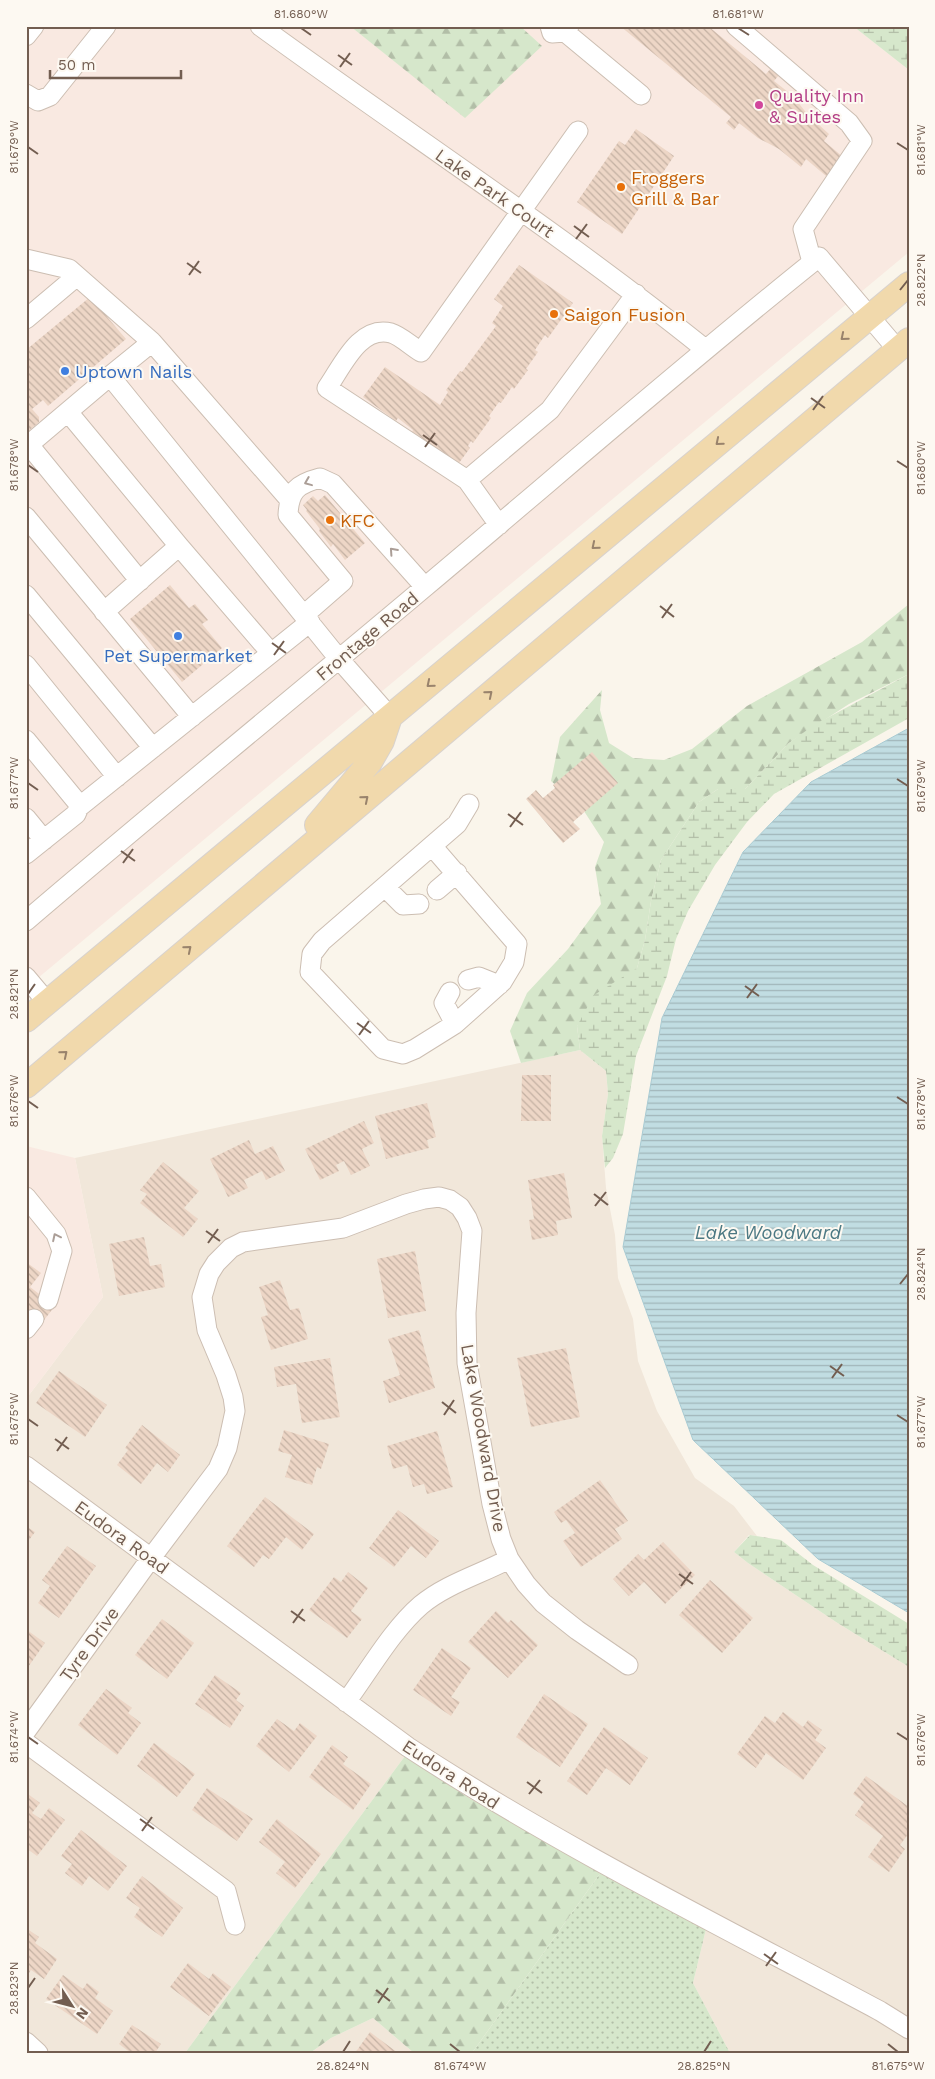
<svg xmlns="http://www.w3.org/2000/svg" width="935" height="2079" viewBox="0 0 935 2079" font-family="'Work Sans',sans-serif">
<defs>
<pattern id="grass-dots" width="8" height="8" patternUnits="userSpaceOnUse" patternTransform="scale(1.25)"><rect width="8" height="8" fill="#d6e7cb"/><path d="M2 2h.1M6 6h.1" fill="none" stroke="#b2bea7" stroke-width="1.8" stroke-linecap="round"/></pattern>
<pattern id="forest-firs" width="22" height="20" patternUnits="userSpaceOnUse" patternTransform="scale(1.25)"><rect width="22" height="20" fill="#d6e7cb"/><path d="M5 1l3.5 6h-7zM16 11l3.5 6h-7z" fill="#b2bea7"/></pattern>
<pattern id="wetland-marsh" width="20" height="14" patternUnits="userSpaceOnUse" patternTransform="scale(1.25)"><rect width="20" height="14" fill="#d6e7cb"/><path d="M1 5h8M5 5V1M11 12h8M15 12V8" fill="none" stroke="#b2bea7"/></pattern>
<pattern id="water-rules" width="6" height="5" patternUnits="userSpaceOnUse" patternTransform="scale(1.25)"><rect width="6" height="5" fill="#c1dde2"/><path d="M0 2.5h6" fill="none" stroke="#a1b6ba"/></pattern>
<pattern id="building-back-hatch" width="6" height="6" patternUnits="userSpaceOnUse" patternTransform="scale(1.25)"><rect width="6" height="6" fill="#edd6c6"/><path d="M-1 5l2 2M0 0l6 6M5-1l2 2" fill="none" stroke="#c4b1a3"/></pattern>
</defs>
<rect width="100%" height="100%" fill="#faf5eb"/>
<path fill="#f1e7da" d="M 580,1050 L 606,1071 L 608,1094 L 602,1136 L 606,1188 L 615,1235 L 618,1278 L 633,1319 L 638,1361 L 657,1411 L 695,1478 L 734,1506 L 757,1536 L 749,1535 L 734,1552 L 748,1563 L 836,1622 L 909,1667 L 909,2018 L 564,1831 L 478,1782 L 413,1740 L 26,1455 L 26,1399 L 103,1297 L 75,1158 Z
M 26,1477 L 405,1756 L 185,2053 L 26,2053 Z
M 706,1929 L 875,2019 L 909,2040 L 909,2053 L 730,2053 L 693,1983 Z
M 373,2018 L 414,2053 L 310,2053 L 331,2038 Z"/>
<path fill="#f9e9e1" d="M 26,26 L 350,26 L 465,117 L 541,46 L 520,26 L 853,26 L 909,70 L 909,252 L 26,988 Z
M 26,1146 L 75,1158 L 103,1297 L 26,1399 Z"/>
<path fill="url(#grass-dots)" d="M 601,1872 L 706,1929 L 693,1983 L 730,2053 L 472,2053 Z"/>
<path fill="url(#forest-firs)" d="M 350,26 L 520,26 L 542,46 L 465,118 Z
M 909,604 L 909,674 L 849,704 L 789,743 L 745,789 L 718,789 L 699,802 L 661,860 L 651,901 L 645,940 L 637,968 L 577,1026 L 580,1050 L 521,1063 L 510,1031 L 527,993 L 568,949 L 601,904 L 595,867 L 604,842 L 582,808 L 551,781 L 560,737 L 602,690 L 600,710 L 609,743 L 633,758 L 664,760 L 692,749 L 747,706 L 862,642 Z
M 405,1756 L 469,1798 L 601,1872 L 472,2053 L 414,2053 L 373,2018 L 331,2038 L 310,2053 L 185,2053 Z"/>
<path fill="url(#wetland-marsh)" d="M 853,26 L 909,26 L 909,70 Z
M 909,674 L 909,718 L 774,794 L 747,822 L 715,865 L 688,911 L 676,939 L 667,976 L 636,1056 L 623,1134 L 613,1158 L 605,1168 L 602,1136 L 608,1094 L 606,1071 L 580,1050 L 577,1026 L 594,995 L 637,968 L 645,940 L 651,901 L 661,860 L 699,802 L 718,789 L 745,789 L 789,743 L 814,725 Z
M 750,1535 L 781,1540 L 813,1565 L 909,1624 L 909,1667 L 836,1622 L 748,1563 L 734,1552 Z"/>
<path fill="url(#water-rules)" stroke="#a9cbd3" d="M 909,728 L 909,1613 L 818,1559 L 693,1440 L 623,1247 L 662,1018 L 743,852 L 811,782 Z"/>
<path fill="url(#building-back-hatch)" d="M 620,26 L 708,26 L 766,74 L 771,68 L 779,75 L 774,81 L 793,96 L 808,115 L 829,134 L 824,141 L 843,157 L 826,176 L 806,159 L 801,167 L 779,149 L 758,138 L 739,123 L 734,130 L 726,123 L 731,117 Z
M 636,129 L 674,156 L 622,234 L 577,202 L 619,141 L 625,145 Z
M 519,265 L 573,303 L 548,338 L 545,335 L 535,350 L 538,352 L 526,369 L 528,370 L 514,389 L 512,387 L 501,403 L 499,402 L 489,416 L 491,418 L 473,443 L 471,441 L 468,446 L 470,448 L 459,463 L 412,432 L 413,430 L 398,418 L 396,421 L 363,397 L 385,367 L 440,405 L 448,392 L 446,390 L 460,371 L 462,372 L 496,326 L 492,323 L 503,306 L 494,299 Z
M 90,297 L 126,339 L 48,406 L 43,400 L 32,409 L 39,417 L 39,422 L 26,433 L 26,350 Z
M 325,495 L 365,543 L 345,560 L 333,544 L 331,547 L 319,531 L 320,529 L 306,511 L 307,510 L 303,505 L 313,496 L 318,501 Z
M 170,585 L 189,608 L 195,604 L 208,620 L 202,624 L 222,648 L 182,682 L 130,619 Z
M 592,752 L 618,783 L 573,822 L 580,829 L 563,843 L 526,799 L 536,790 L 543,798 L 555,788 L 553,785 Z
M 522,1075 L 551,1075 L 551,1121 L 521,1121 Z
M 427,1103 L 436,1137 L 427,1140 L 429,1148 L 386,1159 L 375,1116 Z
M 364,1121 L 374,1143 L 362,1149 L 370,1166 L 351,1175 L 344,1161 L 336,1165 L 339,1171 L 320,1180 L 305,1149 Z
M 249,1140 L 255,1154 L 273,1146 L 285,1171 L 266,1180 L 262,1171 L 244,1180 L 248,1188 L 228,1197 L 210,1159 Z
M 163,1162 L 199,1191 L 184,1208 L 198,1219 L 183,1237 L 140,1203 L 147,1194 L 140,1190 Z
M 564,1173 L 572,1218 L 556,1221 L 558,1235 L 532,1240 L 529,1220 L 534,1219 L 528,1180 Z
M 144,1237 L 150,1266 L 161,1264 L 165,1287 L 119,1296 L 109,1244 Z
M 415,1251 L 426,1311 L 388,1318 L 377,1259 Z
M 26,1262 L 41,1273 L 30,1287 L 55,1306 L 41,1324 L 26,1313 Z
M 280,1280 L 290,1310 L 299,1308 L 308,1339 L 271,1350 L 261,1317 L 268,1315 L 259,1287 Z
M 419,1330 L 435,1388 L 389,1403 L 383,1381 L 400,1375 L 388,1339 Z
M 566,1348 L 580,1417 L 531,1427 L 517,1358 Z
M 330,1358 L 340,1417 L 302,1423 L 296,1384 L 277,1387 L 274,1367 Z
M 59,1371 L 107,1405 L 85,1437 L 36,1403 Z
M 142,1425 L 180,1455 L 168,1472 L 157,1463 L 141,1484 L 117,1465 L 128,1450 L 125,1448 Z
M 284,1430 L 329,1444 L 321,1469 L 317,1467 L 312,1485 L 285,1477 L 292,1455 L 278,1451 Z
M 437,1431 L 453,1487 L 427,1494 L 424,1484 L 413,1487 L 407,1465 L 393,1469 L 387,1446 Z
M 600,1480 L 628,1521 L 615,1529 L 622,1539 L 581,1567 L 563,1541 L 575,1533 L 566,1520 L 561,1523 L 554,1512 Z
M 265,1497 L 314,1534 L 302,1550 L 286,1537 L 269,1559 L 263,1555 L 254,1567 L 227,1546 Z
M 398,1510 L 439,1541 L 426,1558 L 411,1546 L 394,1567 L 369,1548 Z
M 26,1526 L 35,1532 L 26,1544 Z
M 663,1542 L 695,1575 L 665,1604 L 644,1582 L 629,1596 L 613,1579 L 638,1554 L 644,1560 Z
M 67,1546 L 96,1566 L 59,1618 L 38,1603 L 50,1586 L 42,1580 Z
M 348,1572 L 368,1588 L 351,1611 L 362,1619 L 347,1638 L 309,1610 L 334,1577 L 341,1582 Z
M 710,1580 L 753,1618 L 722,1653 L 679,1615 Z
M 496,1611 L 508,1623 L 511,1620 L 538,1645 L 508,1678 L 468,1642 Z
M 162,1619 L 194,1643 L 167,1679 L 135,1655 Z
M 27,1630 L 45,1643 L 26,1670 L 26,1632 Z
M 442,1648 L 471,1668 L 451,1697 L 460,1702 L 451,1716 L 413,1690 Z
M 215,1675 L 241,1693 L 236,1700 L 244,1706 L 230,1728 L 195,1704 Z
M 106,1689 L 132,1708 L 128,1713 L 141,1723 L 117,1755 L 78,1725 Z
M 544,1694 L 588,1724 L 560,1767 L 516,1737 Z
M 783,1712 L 803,1727 L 808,1720 L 822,1730 L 815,1740 L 826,1748 L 803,1780 L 766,1753 L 756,1768 L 737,1754 L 765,1716 L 775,1723 Z
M 277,1719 L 294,1731 L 300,1723 L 317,1736 L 289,1772 L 256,1746 Z
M 604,1727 L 648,1758 L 630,1785 L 606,1768 L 587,1795 L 567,1781 Z
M 154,1743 L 195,1774 L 177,1797 L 137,1766 Z
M 332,1745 L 348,1757 L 343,1764 L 371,1784 L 353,1810 L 309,1777 Z
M 866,1776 L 909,1807 L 909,1833 L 900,1845 L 905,1849 L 889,1872 L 868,1857 L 883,1836 L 855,1815 L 864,1802 L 853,1794 Z
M 207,1788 L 253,1819 L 237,1841 L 192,1810 Z
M 28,1794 L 40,1803 L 32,1813 L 41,1819 L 49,1808 L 65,1820 L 37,1856 L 26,1848 L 26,1797 Z
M 277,1819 L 321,1854 L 295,1888 L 276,1873 L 285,1862 L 259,1842 Z
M 81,1830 L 127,1866 L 108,1891 L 89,1876 L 82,1886 L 65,1873 L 72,1864 L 61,1856 Z
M 142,1876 L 183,1908 L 162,1937 L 134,1917 L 140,1908 L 126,1898 Z
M 26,1928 L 39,1937 L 35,1943 L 57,1959 L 44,1979 L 31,1970 L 29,1973 L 26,1971 Z
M 188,1963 L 209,1979 L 213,1973 L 231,1987 L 209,2016 L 170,1987 Z
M 63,1975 L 83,1989 L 87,1983 L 99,1992 L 95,1998 L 113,2011 L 97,2034 L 46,1999 Z
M 132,2025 L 161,2044 L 155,2053 L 131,2053 L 119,2044 Z
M 370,2032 L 398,2053 L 355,2053 Z"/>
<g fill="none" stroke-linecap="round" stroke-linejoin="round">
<g stroke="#ccbeb2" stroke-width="21">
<path id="minor" d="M 260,26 C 408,134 562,234 705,349
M 550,26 L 552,33 L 565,32 L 569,26
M 736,26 L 849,123 L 862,141 L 803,229 L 812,262
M 565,32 L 641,95
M 26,36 L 34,26
M 26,94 L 38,101 L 50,96 L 106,26
M 26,259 L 69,269 L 152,342 L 110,376
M 26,319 L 77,276
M 152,342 L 289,499
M 68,412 L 179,546 L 271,653
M 29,445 L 140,581
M 26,447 L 110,376 L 339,659 L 390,717
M 467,480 L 327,388 C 342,367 359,325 391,333 C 401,336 412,347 421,352 L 578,131
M 26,517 L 192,717
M 499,525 L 467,480 L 550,410 L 636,294
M 26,595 L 153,748
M 104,612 L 179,546
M 304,615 L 343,581 L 288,515 C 289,491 297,484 320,478 L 333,484 L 425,587
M 26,665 L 117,777
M 26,740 L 77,802 L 79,807 L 76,814 L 26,854
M 79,807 L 310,622
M 26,818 L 44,840
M 432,846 L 517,944 L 514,962 L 502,982 L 455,1024 L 415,1049 L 403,1054 L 383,1049 L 310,972 L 312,954 L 322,941 L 457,824 L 469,804
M 385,887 L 403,905 L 419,904
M 437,890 L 457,873
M 26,921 C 158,808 292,699 425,587 C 556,477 685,364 819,257 L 897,349
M 26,977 L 47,1002
M 468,980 L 479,977 L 499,985
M 450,992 L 444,1003 L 455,1024
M 26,1197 L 56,1234 L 62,1251 L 48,1300
M 26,1329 L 34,1319
M 26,1466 L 408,1747 C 559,1846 721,1926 880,2011 L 909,2029
M 346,1702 C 369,1671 392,1630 421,1605 C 446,1584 481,1574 509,1559
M 26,1731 L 151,1558 L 218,1469 L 227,1448 L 235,1411 L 233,1397 L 226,1375 L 207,1330 L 202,1297 L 209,1274 L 216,1263 L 231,1248 L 243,1242 L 343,1228 L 406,1204 L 424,1199 L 439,1197 L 450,1200 L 460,1207 L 467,1218 L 472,1231 L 466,1313 L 467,1363 L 492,1504 L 501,1539 L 509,1559 L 526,1584 L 543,1603 L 577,1630 L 628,1665
M 26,1743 L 226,1891 L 235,1925
M 26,2042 L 38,2053"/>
</g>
<g stroke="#d8d2ce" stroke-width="26">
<path id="major" d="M 317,825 L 370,762 L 382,741 L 389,720
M 26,1020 L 909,284
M 26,1086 L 909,340"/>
</g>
<use href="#minor" stroke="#fff" stroke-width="19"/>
<use href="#major" stroke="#f1d9ac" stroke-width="24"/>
</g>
<defs><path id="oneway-chevron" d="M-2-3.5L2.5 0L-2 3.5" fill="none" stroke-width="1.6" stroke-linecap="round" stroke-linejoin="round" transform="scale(1.25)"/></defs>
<g stroke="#99836c">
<use href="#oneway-chevron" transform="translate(844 337) rotate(140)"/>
<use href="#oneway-chevron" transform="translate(719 442) rotate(140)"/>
<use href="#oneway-chevron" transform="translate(595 546) rotate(140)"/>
<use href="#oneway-chevron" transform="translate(430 684) rotate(140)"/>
<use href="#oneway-chevron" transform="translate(489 694) rotate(-40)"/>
<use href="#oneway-chevron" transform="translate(365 799) rotate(-40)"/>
<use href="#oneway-chevron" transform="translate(188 949) rotate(-40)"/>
<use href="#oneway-chevron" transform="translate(64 1054) rotate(-40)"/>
</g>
<g stroke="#ab9e97">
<use href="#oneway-chevron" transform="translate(308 482) rotate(158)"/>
<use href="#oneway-chevron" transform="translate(393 551) rotate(-132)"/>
<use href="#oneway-chevron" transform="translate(56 1237) rotate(-116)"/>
</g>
<path fill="none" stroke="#735e51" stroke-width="2" d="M 301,28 L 311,35M 738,28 L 749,35M 338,55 L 352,65M 340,67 L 350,53M 897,143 L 908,150M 28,147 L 38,154M 574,226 L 589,237M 576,239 L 587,224M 187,263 L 201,273M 189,275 L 199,261M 900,290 L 908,280M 811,398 L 825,408M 813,410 L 823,396M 423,435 L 437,445M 425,447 L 435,433M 897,461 L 908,468M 28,465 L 38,472M 660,606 L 674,617M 662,618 L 672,604M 272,643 L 286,653M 274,655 L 284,641M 897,779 L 908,786M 28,783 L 38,790M 508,814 L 523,825M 510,827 L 521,812M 121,851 L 135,861M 123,863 L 133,849M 745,986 L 759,996M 28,994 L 35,984M 747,998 L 757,984M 357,1023 L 371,1033M 359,1035 L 369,1021M 897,1097 L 908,1104M 28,1101 L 38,1108M 594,1194 L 608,1205M 595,1206 L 606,1192M 206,1231 L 220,1241M 208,1243 L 218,1229M 900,1284 L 908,1274M 830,1366 L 844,1376M 832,1378 L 842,1364M 442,1402 L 456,1413M 444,1415 L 454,1400M 897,1415 L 908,1422M 28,1419 L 38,1426M 55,1439 L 69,1449M 57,1451 L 67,1437M 679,1574 L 693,1584M 681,1586 L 691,1572M 291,1611 L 305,1621M 293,1623 L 303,1609M 897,1733 L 908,1740M 28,1737 L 38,1744M 527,1782 L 542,1793M 529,1794 L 540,1780M 140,1819 L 154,1829M 142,1831 L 152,1817M 764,1954 L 778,1964M 766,1966 L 776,1952M 28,1988 L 35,1978M 376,1990 L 390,2001M 378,2003 L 388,1988M 450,2044 L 460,2052M 888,2044 L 898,2052M 343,2052 L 350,2041M 704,2052 L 711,2041"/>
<circle fill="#d1479c" stroke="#fdf9f2" stroke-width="2" cx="759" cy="105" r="5"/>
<g fill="#e8710a" stroke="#fdf9f2" stroke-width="2">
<circle cx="621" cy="187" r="5"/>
<circle cx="554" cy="314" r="5"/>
<circle cx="330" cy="520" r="5"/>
</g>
<g fill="#3f7fe0" stroke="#fdf9f2" stroke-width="2">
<circle cx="65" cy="371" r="5"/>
<circle cx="178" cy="636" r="5"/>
</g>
<g text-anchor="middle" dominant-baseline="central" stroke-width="4" stroke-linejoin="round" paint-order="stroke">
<g font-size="18" fill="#b23c85" stroke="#fdf9f2" text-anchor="start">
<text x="769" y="95">Quality Inn<tspan x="769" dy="21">&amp; Suites</tspan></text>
</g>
<g font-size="18" fill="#c56008" stroke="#fdf9f2" text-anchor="start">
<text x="631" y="177">Froggers<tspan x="631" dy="21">Grill &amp; Bar</tspan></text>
<text x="564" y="314">Saigon Fusion</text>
<text x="340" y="520">KFC</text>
</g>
<g font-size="18" fill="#735e51" stroke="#fdf9f2">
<text transform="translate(495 193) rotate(35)">Lake Park Court</text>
<text transform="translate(367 636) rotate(-40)">Frontage Road</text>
<text transform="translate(484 1438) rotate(80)">Lake Woodward Drive</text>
<text transform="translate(122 1537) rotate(36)">Eudora Road</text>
<text transform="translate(89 1644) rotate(-54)">Tyre Drive</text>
<text transform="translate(451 1774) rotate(33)">Eudora Road</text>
</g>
<g font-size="18" fill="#366cbe" stroke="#fdf9f2" text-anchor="start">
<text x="75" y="371">Uptown Nails</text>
<text x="178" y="655" text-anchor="middle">Pet Supermarket</text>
</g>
<g font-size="19" font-style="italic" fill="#4c7984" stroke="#fdf9f2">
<text x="768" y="1232">Lake Woodward</text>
</g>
</g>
<rect width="935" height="2079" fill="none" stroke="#fdf9f2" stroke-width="55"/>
<g transform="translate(72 2006) rotate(126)" stroke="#fdf9f2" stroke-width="4" paint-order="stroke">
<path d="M0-4L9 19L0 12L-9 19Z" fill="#735e51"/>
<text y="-8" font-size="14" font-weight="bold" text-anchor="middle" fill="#735e51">N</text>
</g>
<path d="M50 70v8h131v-8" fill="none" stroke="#735e51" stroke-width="2.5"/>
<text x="58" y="70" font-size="15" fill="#735e51" stroke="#fdf9f2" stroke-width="4" paint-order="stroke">50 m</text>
<rect x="28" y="28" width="880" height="2024" fill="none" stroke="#735e51" stroke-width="2"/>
<g font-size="12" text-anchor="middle" fill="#735e51">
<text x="301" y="18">81.680°W</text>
<text x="738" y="18">81.681°W</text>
<text transform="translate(14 147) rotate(-90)" y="4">81.679°W</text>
<text transform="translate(921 150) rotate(-90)" y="4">81.681°W</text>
<text transform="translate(921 280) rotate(-90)" y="4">28.822°N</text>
<text transform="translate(14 465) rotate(-90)" y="4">81.678°W</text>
<text transform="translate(921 468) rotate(-90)" y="4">81.680°W</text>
<text transform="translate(14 783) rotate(-90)" y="4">81.677°W</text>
<text transform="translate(921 786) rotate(-90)" y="4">81.679°W</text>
<text transform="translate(14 994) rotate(-90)" y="4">28.821°N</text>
<text transform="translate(14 1101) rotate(-90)" y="4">81.676°W</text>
<text transform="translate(921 1104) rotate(-90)" y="4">81.678°W</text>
<text transform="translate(921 1274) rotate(-90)" y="4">28.824°N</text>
<text transform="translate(14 1419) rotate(-90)" y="4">81.675°W</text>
<text transform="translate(921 1422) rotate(-90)" y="4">81.677°W</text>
<text transform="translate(14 1737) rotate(-90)" y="4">81.674°W</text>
<text transform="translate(921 1740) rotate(-90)" y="4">81.676°W</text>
<text transform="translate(14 1988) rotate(-90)" y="4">28.823°N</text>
<text x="343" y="2070">28.824°N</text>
<text x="460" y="2070">81.674°W</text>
<text x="704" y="2070">28.825°N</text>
<text x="898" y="2070">81.675°W</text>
</g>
</svg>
